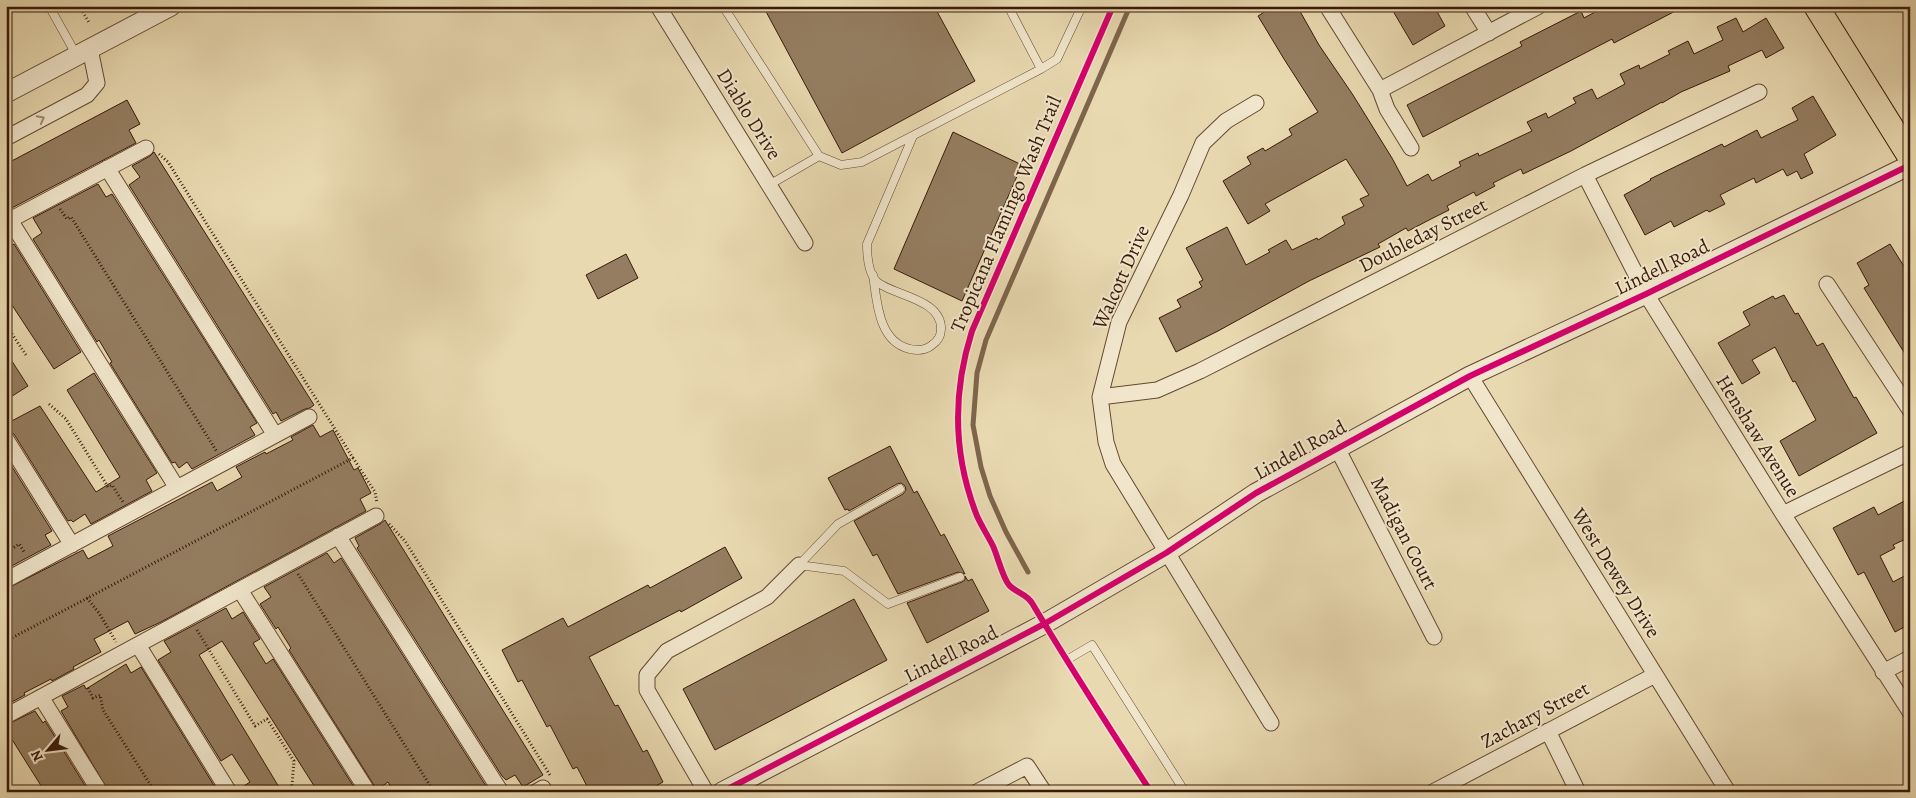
<svg xmlns="http://www.w3.org/2000/svg" width="1916" height="798" viewBox="0 0 1916 798" font-family="Alegreya,serif">
<rect width="100%" height="100%" fill="#e9d9b1"/>
<filter id="stains"><feTurbulence type="fractalNoise" baseFrequency=".004" numOctaves="4"/><feColorMatrix values="0 0 0 0 .2 0 0 0 0 .09 0 0 0 0 .02 0 0 0 .5 -.17"/></filter>
<radialGradient id="worn" r=".72"><stop offset=".6" stop-color="#630" stop-opacity="0"/><stop offset="1" stop-color="#630" stop-opacity=".3"/></radialGradient>
<g fill="none" stroke-linecap="round" stroke-linejoin="round">
<path stroke="#7e654b" stroke-width="5" d="M 1028,572 L 1006,532 L 990,496 L 981,467 L 973,425 L 977,373 L 986,340 L 1130,6"/>
</g>
<path fill="#947d60" stroke="#381908" d="M 763,6 L 934,6 L 975,81 L 842,153 Z
M 1274,6 L 1297,6 L 1319,45 L 1353,95 L 1392,158 L 1407,186 L 1428,174 L 1432,181 L 1461,166 L 1459,162 L 1478,153 L 1479,156 L 1532,131 L 1527,122 L 1546,113 L 1548,118 L 1576,103 L 1573,98 L 1592,89 L 1597,99 L 1625,84 L 1620,74 L 1639,65 L 1640,69 L 1670,54 L 1668,51 L 1688,41 L 1694,54 L 1723,40 L 1717,27 L 1736,18 L 1743,32 L 1766,18 L 1784,48 L 1766,58 L 1762,50 L 1728,66 L 1730,71 L 1681,92 L 1662,103 L 1662,102 L 1571,151 L 1523,174 L 1521,169 L 1493,183 L 1495,186 L 1476,196 L 1474,192 L 1447,206 L 1449,210 L 1431,219 L 1408,231 L 1406,228 L 1378,244 L 1380,247 L 1309,281 L 1218,331 L 1176,352 L 1159,318 L 1181,307 L 1177,300 L 1202,287 L 1199,282 L 1203,280 L 1186,248 L 1227,227 L 1246,265 L 1270,252 L 1268,250 L 1286,240 L 1292,250 L 1317,238 L 1318,240 L 1345,224 L 1342,217 L 1364,206 L 1360,199 L 1369,195 L 1346,159 L 1265,204 L 1270,211 L 1248,224 L 1223,181 L 1251,164 L 1247,157 L 1263,148 L 1265,151 L 1292,135 L 1289,129 L 1318,112 L 1284,59 L 1258,16 Z
M 1390,6 L 1434,6 L 1445,26 L 1413,45 Z
M 1606,6 L 1685,6 L 1614,43 L 1612,39 L 1423,137 L 1407,105 L 1522,46 L 1520,42 L 1581,11 L 1584,18 Z
M 1813,96 L 1836,135 L 1804,154 L 1813,173 L 1801,179 L 1797,171 L 1787,176 L 1783,169 L 1756,183 L 1754,178 L 1720,195 L 1725,204 L 1709,212 L 1707,210 L 1674,227 L 1671,221 L 1645,235 L 1624,195 L 1651,180 L 1650,179 L 1722,144 L 1724,147 L 1757,130 L 1761,138 L 1798,120 L 1792,108 Z
M 127,100 L 140,124 L 129,130 L 136,143 L 6,211 L 6,164 Z
M 953,132 L 1022,165 L 962,301 L 894,269 Z
M 154,152 L 314,405 L 310,408 L 305,409 L 281,421 L 276,412 L 273,414 L 129,185 L 140,177 L 132,166 L 150,156 Z
M 98,184 L 106,197 L 112,194 L 257,423 L 250,427 L 255,435 L 192,469 L 187,462 L 179,468 L 175,462 L 172,463 L 110,363 L 112,362 L 99,340 L 97,342 L 33,239 L 42,233 L 33,218 Z
M 14,244 L 81,352 L 54,369 L 6,296 L 6,248 Z
M 1890,244 L 1910,276 L 1910,362 L 1864,288 L 1869,285 L 1857,263 Z
M 626,254 L 638,278 L 598,299 L 586,275 Z
M 1784,295 L 1795,314 L 1798,313 L 1817,346 L 1823,343 L 1854,398 L 1856,397 L 1877,433 L 1799,476 L 1780,441 L 1816,420 L 1795,381 L 1793,382 L 1775,347 L 1752,360 L 1760,373 L 1742,384 L 1718,343 L 1750,325 L 1743,312 L 1773,296 L 1775,299 Z
M 6,352 L 28,386 L 6,400 Z
M 94,373 L 157,473 L 146,480 L 152,491 L 91,524 L 85,514 L 73,522 L 71,520 L 68,521 L 14,434 L 6,430 L 6,424 L 40,406 L 96,492 L 120,477 L 67,390 Z
M 313,425 L 320,437 L 333,430 L 354,470 L 358,468 L 371,493 L 360,499 L 366,511 L 161,622 L 135,634 L 128,621 L 94,639 L 101,652 L 73,667 L 74,669 L 52,681 L 51,679 L 24,693 L 25,695 L 6,705 L 6,589 L 83,550 L 88,559 L 113,546 L 108,536 L 212,482 L 217,491 L 242,477 L 236,467 L 265,452 L 266,454 L 293,440 L 291,437 Z
M 890,446 L 914,493 L 917,491 L 941,536 L 944,534 L 965,574 L 958,572 L 898,594 L 877,554 L 873,556 L 854,521 L 903,494 L 906,490 L 905,486 L 901,483 L 897,484 L 849,511 L 848,509 L 845,510 L 828,478 Z
M 6,457 L 52,531 L 45,535 L 51,545 L 6,569 Z
M 1910,498 L 1910,537 L 1893,545 L 1895,548 L 1880,556 L 1893,582 L 1910,573 L 1910,624 L 1895,632 L 1864,572 L 1858,575 L 1833,528 L 1874,507 L 1878,515 Z
M 385,520 L 543,775 L 523,787 L 515,775 L 506,780 L 502,776 L 357,548 L 359,546 L 355,538 L 380,524 Z
M 725,547 L 742,578 L 681,612 L 680,610 L 589,657 L 615,706 L 618,705 L 643,752 L 647,750 L 663,782 L 645,792 L 590,792 L 577,767 L 573,769 L 550,725 L 547,727 L 522,680 L 518,682 L 502,650 L 563,618 L 568,627 L 648,585 L 650,588 Z
M 327,553 L 334,563 L 341,558 L 486,786 L 477,792 L 394,792 L 388,782 L 377,790 L 289,650 L 291,648 L 278,627 L 276,629 L 260,604 L 271,597 L 264,587 Z
M 965,576 L 968,581 L 972,579 L 989,611 L 927,643 L 907,603 L 962,582 L 965,580 Z
M 854,599 L 887,660 L 715,750 L 683,689 Z
M 226,608 L 232,619 L 243,612 L 260,639 L 253,643 L 266,664 L 273,659 L 357,792 L 318,792 L 222,641 L 199,655 L 282,792 L 238,792 L 238,790 L 250,782 L 232,754 L 221,761 L 158,660 L 171,652 L 164,641 Z
M 126,664 L 131,673 L 141,667 L 218,792 L 109,792 L 61,711 L 68,707 L 62,696 L 84,685 L 86,689 Z
M 35,711 L 43,723 L 45,721 L 89,792 L 45,792 L 6,730 L 6,725 Z"/>
<g fill="none" stroke-linecap="round" stroke-linejoin="round">
<g stroke="#644932" stroke-width="9">
<path id="service" d="M 49,6 L 77,56
M 723,6 L 819,156 L 841,165 L 862,162 L 1041,69
M 1008,6 L 1041,69 L 1057,59 L 1082,6
M 769,185 L 819,156
M 873,275 C 877,301 878,342 910,349 C 918,351 926,350 932,345 C 938,341 941,335 941,329 C 942,298 890,295 876,281 C 868,272 867,256 867,244 L 913,136
M 799,565 L 844,571 L 888,604 L 960,577
M 799,565 L 838,524 L 900,489
M 1070,658 L 1092,645 L 1185,792"/>
</g>
<g stroke="#644932" stroke-width="17">
<path id="minor" d="M 658,6 L 805,243
M 1327,6 L 1380,90 L 1387,109 L 1411,148
M 1472,6 L 1489,33
M 1380,90 L 1539,6
M 1256,103 L 1226,121 L 1203,143 L 1181,195 L 1119,322 L 1100,397 L 1106,442 L 1113,464 L 1271,723
M 6,138 L 87,95 L 97,83 L 90,49
M 107,168 L 275,435
M 1585,175 L 1646,294 L 1783,514 L 1910,712
M 10,220 L 177,488
M 6,222 L 146,148
M 1827,284 L 1910,410
M 1470,376 L 1728,792
M 1100,397 L 1157,390 L 1200,371 L 1585,175 L 1759,92
M 6,439 L 72,545
M 1337,448 L 1434,637
M 1783,514 L 1910,452
M 338,536 L 501,792
M 6,580 L 309,417
M 240,590 L 368,792
M 138,645 L 229,792
M 1883,672 L 1910,658
M 41,697 L 100,792
M 6,716 L 376,516
M 1548,731 L 1578,792
M 536,792 L 543,788
M 706,792 L 647,690 L 647,675 L 667,651 L 767,597 L 799,565
M 977,792 L 1027,766 L 1044,792
M 1433,792 L 1655,675"/>
</g>
<g stroke="#644932" stroke-width="21">
<path id="tertiary" d="M 6,93 L 171,6
M 722,792 L 1044,624 L 1166,553 L 1256,493 L 1470,376 L 1646,294 L 1910,165"/>
</g>
<g stroke="#381908" stroke-width="26">
<path id="primary" d="M 1816,6 L 1910,157"/>
</g>
<path stroke="#381908" stroke-width="3" stroke-dasharray="1 2.5" stroke-linecap="butt" d="M 79,6 L 90,24
M 159,154 L 168,162 L 353,458
M 60,209 L 67,219 L 71,217 L 217,452
M 6,325 L 26,355
M 49,404 L 66,419 L 108,487 L 112,485 L 123,502
M 389,524 L 405,541 L 550,775
M 6,550 L 7,552 L 19,544 L 25,553
M 298,574 L 434,792
M 87,598 L 99,613 L 116,642
M 197,630 L 255,726 L 267,719 L 294,761 L 292,785 L 296,792
M 6,641 L 353,458 L 375,492 L 377,503
M 88,688 L 93,698 L 100,695 L 103,710 L 155,792"/>
<use href="#service" stroke="#f1e6cc" stroke-width="8"/>
<use href="#minor" stroke="#f1e6cc" stroke-width="15"/>
<use href="#tertiary" stroke="#f1e6cc" stroke-width="19"/>
<use href="#primary" stroke="#e9d9b1" stroke-width="24"/>
<g stroke="#f1e6cc" stroke-width="9">
<path id="cycleway" d="M 1113,6 L 972,331 C 952,394 953,455 977,516 C 982,527 988,536 993,546 C 998,557 1002,576 1009,585 C 1015,592 1027,594 1032,603 C 1070,667 1110,729 1151,792
M 722,792 L 1044,624 L 1166,553 L 1256,493 L 1470,376 L 1646,294 L 1910,165"/>
</g>
<use href="#cycleway" stroke="#d6006c" stroke-width="6"/>
</g>
<defs><path id="oneway-chevron" d="M-2-3.5L2.5 0L-2 3.5" fill="none" stroke-width="1.6" stroke-linecap="round" stroke-linejoin="round" transform="scale(1.25)"/></defs>
<use stroke="#9e8a74" href="#oneway-chevron" transform="translate(41 119) rotate(-28)"/>
<g text-anchor="middle" dominant-baseline="central" stroke-width="4" stroke-linejoin="round" paint-order="stroke">
<g font-size="20" fill="#381908" stroke="#f1e6cc">
<text transform="translate(749 114) rotate(58)">Diablo Drive</text>
<text transform="translate(1006 214) rotate(-67)">Tropicana Flamingo Wash Trail</text>
<text transform="translate(1423 235) rotate(-27)">Doubleday Street</text>
<text transform="translate(1662 267) rotate(-26)">Lindell Road</text>
<text transform="translate(1121 277) rotate(-66)">Walcott Drive</text>
<text transform="translate(1758 436) rotate(58)">Henshaw Avenue</text>
<text transform="translate(1300 450) rotate(-29)">Lindell Road</text>
<text transform="translate(1404 533) rotate(63)">Madigan Court</text>
<text transform="translate(1616 573) rotate(58)">West Dewey Drive</text>
<text transform="translate(951 654) rotate(-27)">Lindell Road</text>
<text transform="translate(1535 715) rotate(-28)">Zachary Street</text>
</g>
</g>
<rect width="1916" height="798" fill="none" stroke="#e9d9b1" stroke-width="25"/>
<rect x="8" y="8" width="1901" height="783" fill="none" stroke="#381908" stroke-width="2.5"/>
<rect x="12" y="12" width="1891" height="773" fill="none" stroke="#381908"/>
<g transform="translate(48 750) rotate(242)" stroke="#f1e6cc" stroke-width="4" paint-order="stroke">
<path d="M0-4L9 19L0 12L-9 19Z" fill="#381908"/>
<text y="-8" font-size="14" font-weight="bold" text-anchor="middle" fill="#381908">N</text>
</g>
<rect width="100%" height="100%" filter="url(#stains)"/>
<rect width="100%" height="100%" fill="url(#worn)"/>
</svg>
